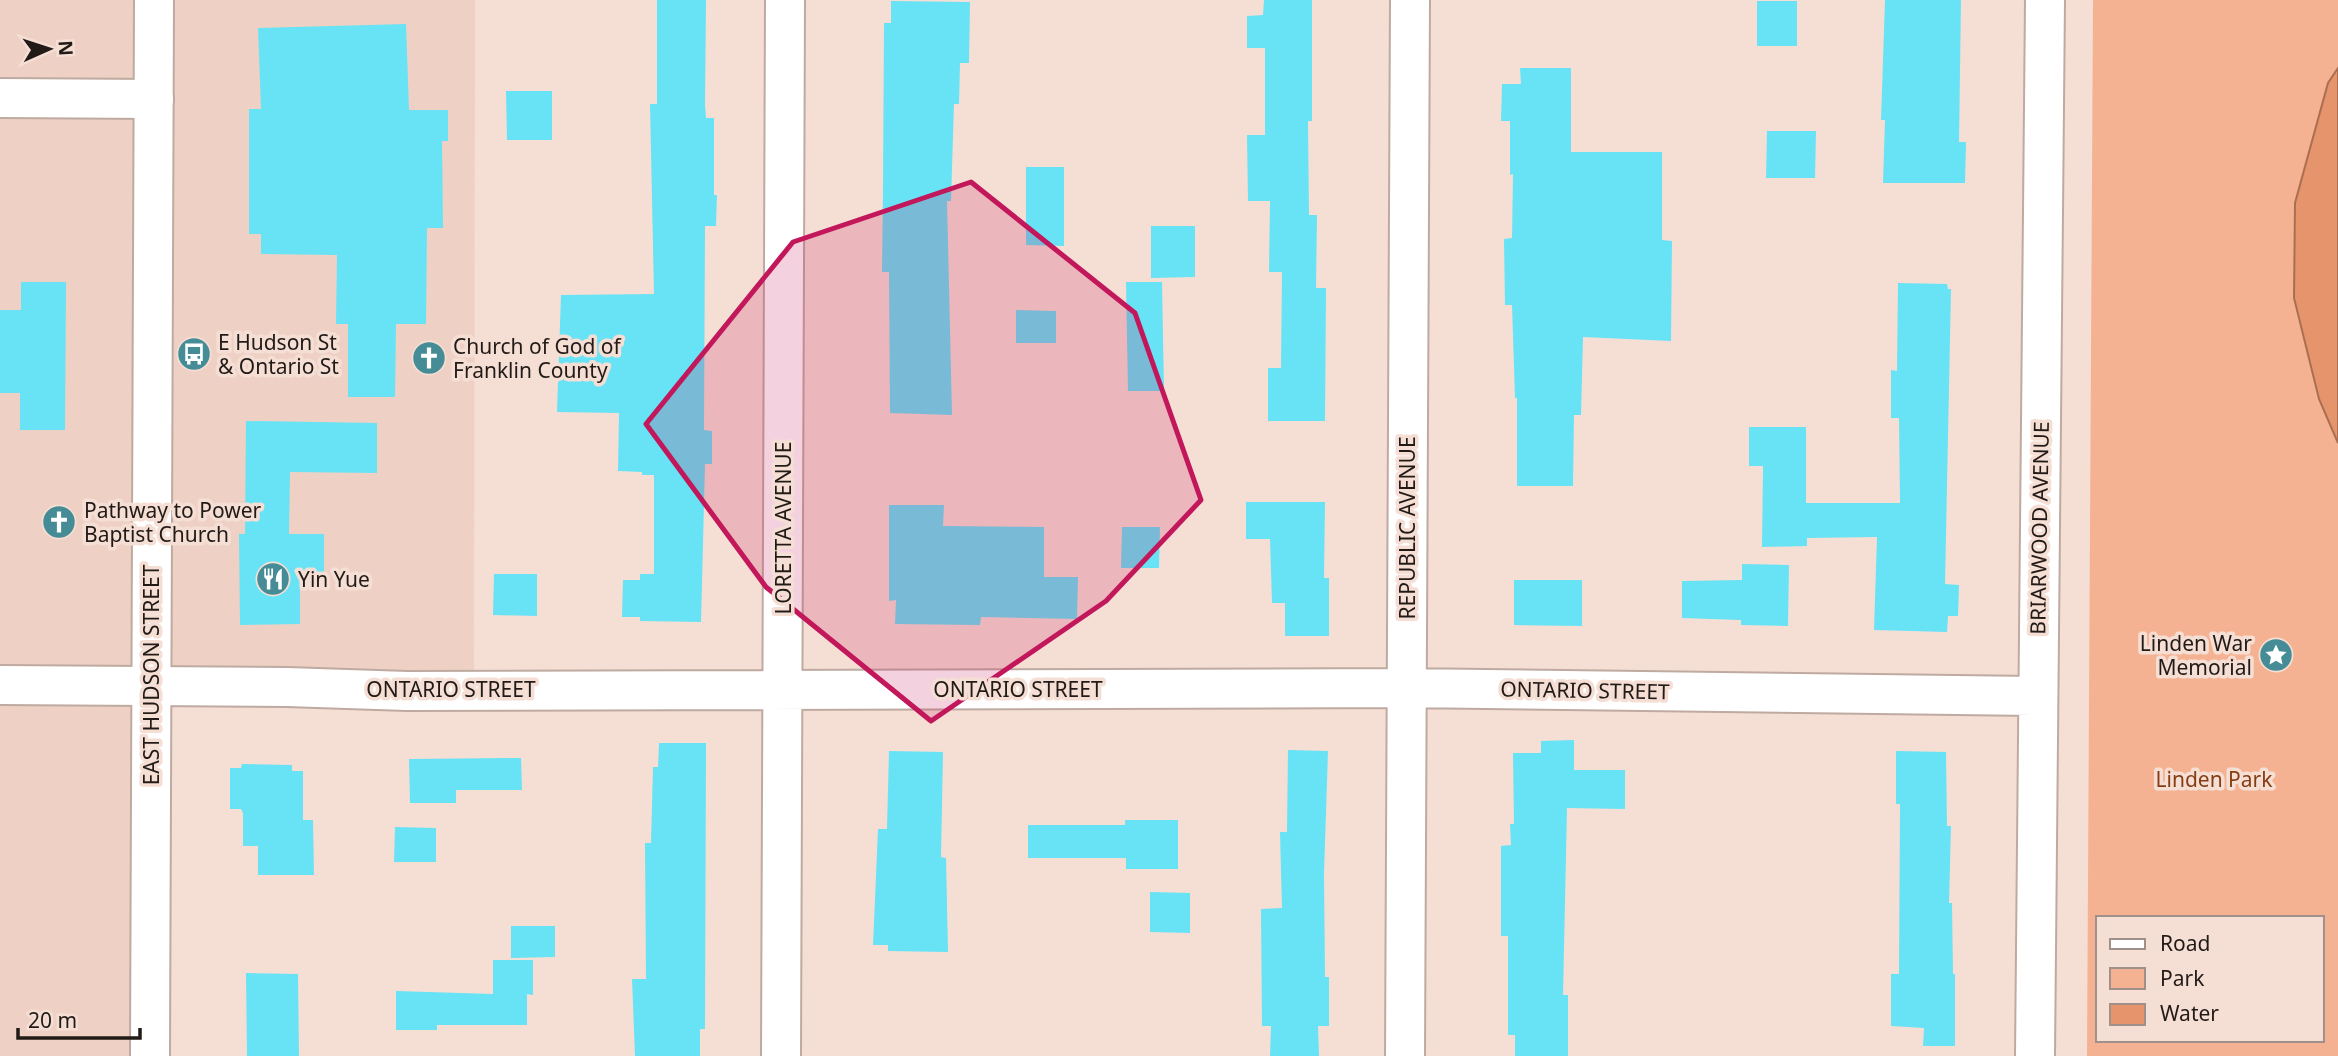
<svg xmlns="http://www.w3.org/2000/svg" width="2338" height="1056" viewBox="0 0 2338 1056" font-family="'Noto Sans',sans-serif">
<rect width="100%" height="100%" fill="#f5dfd5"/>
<path fill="#eed1c4" d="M 0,0 L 475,0 L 474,689 L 148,679 L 151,1056 L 0,1056 Z"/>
<path fill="#f5b292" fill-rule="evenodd" d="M 2093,0 L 2338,0 L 2338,1056 L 2087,1056 ZM 2098,918 L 2322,918 L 2322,1040 L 2098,1040 Z"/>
<path fill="#e5946c" stroke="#aa6f52" stroke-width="2" d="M 2338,68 L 2338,443 L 2319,399 L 2294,298 L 2295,203 L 2328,83 Z"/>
<path fill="#67e3f5" d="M 657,0 L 706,0 L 705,105 L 706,118 L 714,118 L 714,195 L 717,195 L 716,226 L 705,226 L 704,430 L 712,431 L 712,464 L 705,464 L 701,622 L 640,621 L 640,617 L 622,617 L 623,580 L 640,580 L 640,574 L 654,574 L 654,475 L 642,475 L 642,472 L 618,471 L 619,413 L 557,412 L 561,295 L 654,294 L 650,104 L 657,104 Z
M 1264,0 L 1312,0 L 1312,121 L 1308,121 L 1309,215 L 1317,215 L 1316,288 L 1326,288 L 1325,421 L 1268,421 L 1268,368 L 1281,368 L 1282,272 L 1269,272 L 1270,201 L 1248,201 L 1247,135 L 1265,135 L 1265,48 L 1247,48 L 1247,16 L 1263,15 Z
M 1885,0 L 1961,0 L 1959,142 L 1966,142 L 1965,183 L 1883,183 L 1885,120 L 1881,120 Z
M 891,1 L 970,2 L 969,63 L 960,63 L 959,104 L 954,104 L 951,201 L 947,201 L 952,415 L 890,413 L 889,272 L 882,272 L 883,185 L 884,23 L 891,23 Z
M 1757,1 L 1797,1 L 1797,46 L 1757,46 Z
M 406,24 L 409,110 L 448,110 L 448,141 L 442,141 L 443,228 L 427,228 L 426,324 L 396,324 L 395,397 L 348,397 L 348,324 L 336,324 L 337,255 L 261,254 L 261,234 L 249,234 L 249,109 L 261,109 L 258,28 Z
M 1520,68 L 1571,68 L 1571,152 L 1662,152 L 1662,240 L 1672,241 L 1671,341 L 1583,337 L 1581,415 L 1574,415 L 1573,486 L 1517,486 L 1517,398 L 1515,398 L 1512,305 L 1505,305 L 1504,239 L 1512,238 L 1513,174 L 1510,175 L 1510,121 L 1501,121 L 1502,84 L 1521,84 Z
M 506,91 L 552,91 L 552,140 L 507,140 Z
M 1767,131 L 1816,131 L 1815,178 L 1766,178 Z
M 1026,167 L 1064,167 L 1064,246 L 1026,245 Z
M 1151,226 L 1195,226 L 1195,277 L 1151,278 Z
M 21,282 L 66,282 L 65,430 L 20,430 L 20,393 L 0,393 L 0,310 L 21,310 Z
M 1126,282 L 1162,282 L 1164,391 L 1128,391 Z
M 1898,283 L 1947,284 L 1948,289 L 1951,289 L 1945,584 L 1959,585 L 1958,616 L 1948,616 L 1947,632 L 1874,630 L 1877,537 L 1807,538 L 1807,546 L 1762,547 L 1763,466 L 1749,466 L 1749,427 L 1806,427 L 1806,503 L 1900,503 L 1899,418 L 1891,418 L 1891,370 L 1897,371 Z
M 1016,310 L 1056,311 L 1056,343 L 1016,343 Z
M 246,421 L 377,423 L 377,473 L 290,472 L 289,534 L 324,534 L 324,583 L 300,584 L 300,624 L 240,625 L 239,534 L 245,534 Z
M 1246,502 L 1325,502 L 1324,578 L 1329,578 L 1329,636 L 1285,636 L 1285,603 L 1272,603 L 1270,539 L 1246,539 Z
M 889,505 L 944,505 L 943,526 L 1044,527 L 1044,577 L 1078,577 L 1077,619 L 981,617 L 980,625 L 895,624 L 896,600 L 889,601 Z
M 1122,527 L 1160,527 L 1159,568 L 1121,568 Z
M 1742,564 L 1789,565 L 1788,626 L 1741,625 L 1741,620 L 1682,618 L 1682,581 L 1742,580 Z
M 494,574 L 537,574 L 537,616 L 493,615 Z
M 1514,580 L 1582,580 L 1582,626 L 1514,625 Z
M 1574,740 L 1574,770 L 1625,770 L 1625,809 L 1567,808 L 1563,995 L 1568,995 L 1568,1056 L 1515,1056 L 1515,1035 L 1508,1035 L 1508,936 L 1501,936 L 1501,846 L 1511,845 L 1510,824 L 1514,824 L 1513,753 L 1541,753 L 1541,741 Z
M 659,743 L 706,743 L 705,1029 L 700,1029 L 700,1056 L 635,1056 L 632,979 L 646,979 L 645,843 L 651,843 L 653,767 L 658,767 Z
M 1288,750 L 1328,751 L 1324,874 L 1325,977 L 1329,977 L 1329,1026 L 1318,1026 L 1319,1056 L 1270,1056 L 1271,1026 L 1262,1026 L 1261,909 L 1282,908 L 1280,832 L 1287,832 Z
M 889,751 L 943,752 L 941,857 L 946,858 L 948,952 L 888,951 L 888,945 L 873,945 L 878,829 L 887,829 Z
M 1896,751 L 1946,752 L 1947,826 L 1951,826 L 1949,903 L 1952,903 L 1953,974 L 1955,974 L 1955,1046 L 1923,1046 L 1924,1028 L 1891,1026 L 1891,974 L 1899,974 L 1900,804 L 1896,804 Z
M 521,758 L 522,790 L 456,790 L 456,803 L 410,803 L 409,759 Z
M 242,764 L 292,765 L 292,771 L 303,771 L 303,820 L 313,820 L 314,875 L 258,875 L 258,846 L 243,846 L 243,813 L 241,809 L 230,809 L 230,768 L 241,768 Z
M 1125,820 L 1178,820 L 1178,869 L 1126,869 L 1126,858 L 1028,858 L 1028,825 L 1125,825 Z
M 395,827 L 436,828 L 436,862 L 394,862 Z
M 1150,892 L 1190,893 L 1190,933 L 1150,932 Z
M 511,926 L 555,926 L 555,957 L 511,958 Z
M 493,960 L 533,960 L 533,995 L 527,994 L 527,1025 L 437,1025 L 437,1030 L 396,1030 L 396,991 L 493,994 Z
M 246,973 L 298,974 L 299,1056 L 247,1056 Z"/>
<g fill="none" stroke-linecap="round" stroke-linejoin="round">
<g stroke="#beaaa0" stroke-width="42">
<path id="minor" d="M 0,98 L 154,99
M 0,685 L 287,687 L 407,691 L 1405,688 L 2036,696
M 781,1056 L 785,0
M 1405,1056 L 1410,0
M 2035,1056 L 2045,0"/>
</g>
<g stroke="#beaaa0" stroke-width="42">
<path id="secondary" d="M 150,1056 L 154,0"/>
</g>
<use href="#minor" stroke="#fff" stroke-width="38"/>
<use href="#secondary" stroke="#fff" stroke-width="38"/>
</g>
<path fill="#c2185b" fill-opacity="0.2" stroke="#c2185b" stroke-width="5" stroke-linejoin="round" d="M 971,182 L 1135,313 L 1201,500 L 1106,601 L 931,721 L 766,587 L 646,424 L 793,242 Z"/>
<defs>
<g id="bus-disc" transform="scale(1.75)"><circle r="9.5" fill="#468c96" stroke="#f5dfd5"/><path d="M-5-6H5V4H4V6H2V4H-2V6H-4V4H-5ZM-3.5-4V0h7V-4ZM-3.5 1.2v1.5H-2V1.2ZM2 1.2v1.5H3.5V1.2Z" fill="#fff"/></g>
<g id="church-disc" transform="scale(1.75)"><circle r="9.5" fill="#468c96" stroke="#f5dfd5"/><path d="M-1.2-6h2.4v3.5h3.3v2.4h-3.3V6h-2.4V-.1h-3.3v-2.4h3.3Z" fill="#fff"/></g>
<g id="restaurant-disc" transform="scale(1.75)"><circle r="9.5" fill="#468c96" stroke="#f5dfd5"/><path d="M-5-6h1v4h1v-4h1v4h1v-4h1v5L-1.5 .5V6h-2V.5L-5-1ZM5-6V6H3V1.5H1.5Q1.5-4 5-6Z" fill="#fff"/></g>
<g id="sight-disc" transform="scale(1.75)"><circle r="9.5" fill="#468c96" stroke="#f5dfd5"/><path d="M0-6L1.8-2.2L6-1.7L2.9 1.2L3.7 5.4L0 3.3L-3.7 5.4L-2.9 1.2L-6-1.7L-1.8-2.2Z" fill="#fff"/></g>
</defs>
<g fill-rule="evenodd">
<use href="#bus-disc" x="194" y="354"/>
<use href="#church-disc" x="429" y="358"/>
<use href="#church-disc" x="59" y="522"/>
<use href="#restaurant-disc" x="273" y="579"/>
<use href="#sight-disc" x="2276" y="655"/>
</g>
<g text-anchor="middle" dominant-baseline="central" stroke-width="7" stroke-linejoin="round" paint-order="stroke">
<g font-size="21" fill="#221a17" stroke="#f5dfd5" text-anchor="start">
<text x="218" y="342">E Hudson St<tspan x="218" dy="24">&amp; Ontario St</tspan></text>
<text x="453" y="346">Church of God of<tspan x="453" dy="24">Franklin County</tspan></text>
<text x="84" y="510">Pathway to Power<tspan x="84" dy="24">Baptist Church</tspan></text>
<text x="298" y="579">Yin Yue</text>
<text x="2252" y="643" text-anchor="end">Linden War<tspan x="2252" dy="24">Memorial</tspan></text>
</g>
<g font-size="21" fill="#221a17" stroke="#f5dfd5">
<text transform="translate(783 528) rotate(-90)">LORETTA AVENUE</text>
<text transform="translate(1407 528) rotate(-90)">REPUBLIC AVENUE</text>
<text transform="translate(2039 528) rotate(-89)">BRIARWOOD AVENUE</text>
<text transform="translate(151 675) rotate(-90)">EAST HUDSON STREET</text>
<text x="451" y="689">ONTARIO STREET</text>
<text x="1018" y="689">ONTARIO STREET</text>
<text transform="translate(1585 690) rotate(1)">ONTARIO STREET</text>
</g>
<g font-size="21" fill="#873d13" stroke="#f5dfd5">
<text x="2214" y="779">Linden Park</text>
</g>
</g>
<rect x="2096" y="916" width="228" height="126" fill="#f5dfd5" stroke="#a19089" stroke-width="2"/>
<rect x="2110" y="939" width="35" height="10" fill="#ffffff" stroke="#a19089" stroke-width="2"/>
<text x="2160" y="951" font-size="21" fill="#221a17">Road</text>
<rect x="2110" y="968" width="35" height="21" fill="#f5b292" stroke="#a19089" stroke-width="2"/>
<text x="2160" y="986" font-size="21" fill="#221a17">Park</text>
<rect x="2110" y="1004" width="35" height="21" fill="#e5946c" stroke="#a19089" stroke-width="2"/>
<text x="2160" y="1021" font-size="21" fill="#221a17">Water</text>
<g transform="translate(49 49) rotate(87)" stroke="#f5dfd5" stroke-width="5" paint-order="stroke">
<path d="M0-5L12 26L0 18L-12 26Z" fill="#221a17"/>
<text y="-10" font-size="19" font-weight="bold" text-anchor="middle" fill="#221a17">N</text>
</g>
<path d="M18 1028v10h122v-10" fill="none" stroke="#221a17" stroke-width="3.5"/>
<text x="28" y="1028" font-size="21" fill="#221a17" stroke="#f5dfd5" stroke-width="5" paint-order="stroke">20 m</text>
</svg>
